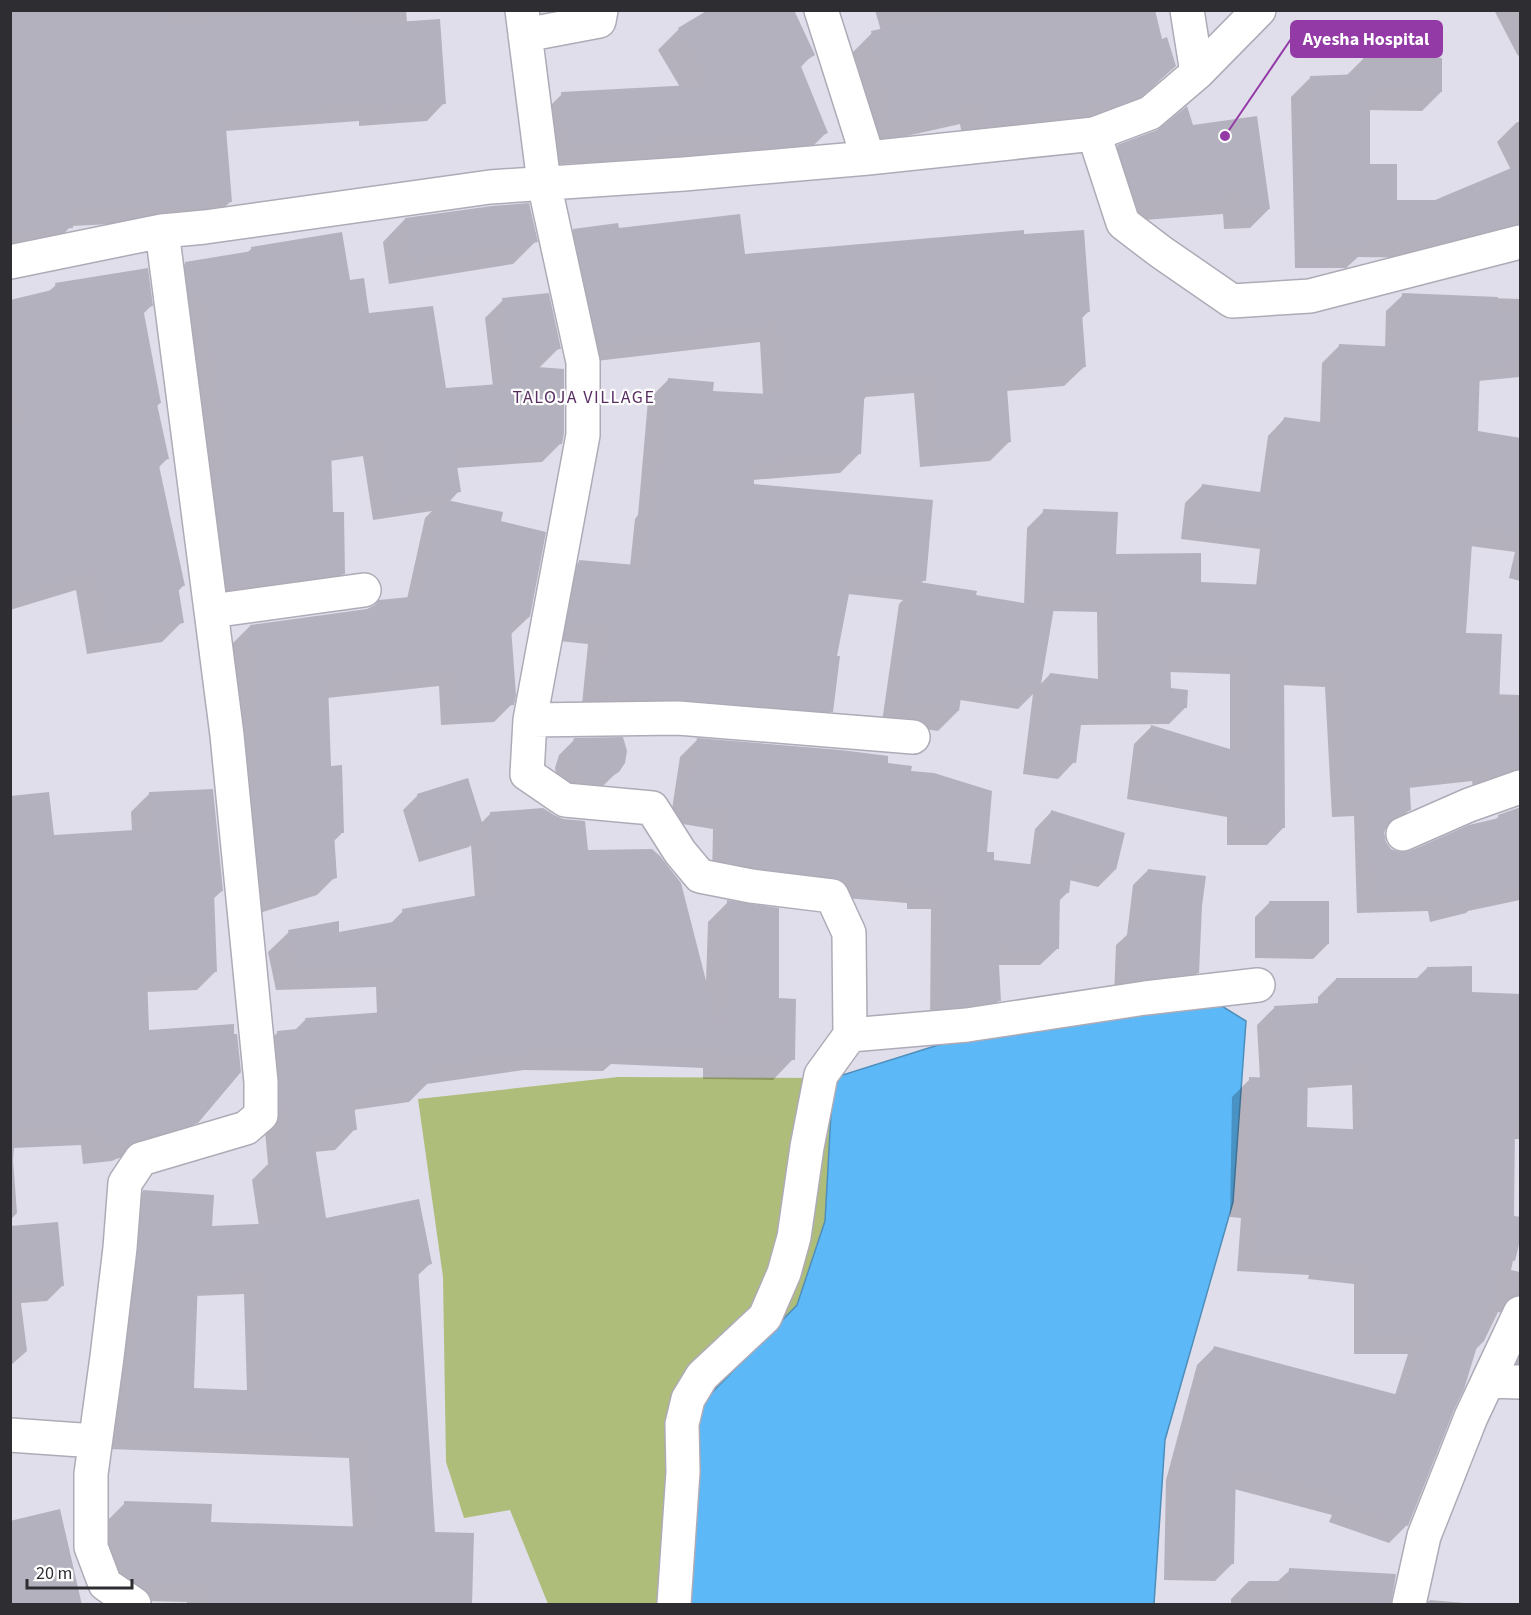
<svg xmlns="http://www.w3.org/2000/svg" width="1531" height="1615" viewBox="0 0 1531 1615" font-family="'Source Sans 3',sans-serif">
<rect width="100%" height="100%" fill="#e1deeb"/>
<path fill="#aebd7a" d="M 618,1077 L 833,1078 L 825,1221 L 797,1305 L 698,1408 L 691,1604 L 548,1604 L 510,1510 L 464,1518 L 446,1462 L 443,1277 L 418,1099 Z"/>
<path fill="#5cb8f6" stroke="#4e8ebb" stroke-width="1.5" d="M 1212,1000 L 1246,1021 L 1233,1202 L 1165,1440 L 1154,1604 L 691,1604 L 698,1407 L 797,1305 L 825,1221 L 833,1078 L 954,1040 Z"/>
<path fill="#0003" fill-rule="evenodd" d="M 10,10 L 406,10 L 407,23 L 444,103 L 427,121 L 359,126 L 359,121 L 225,131 L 231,201 L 213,219 L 71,226 L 53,245 L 10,248 Z
M 875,10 L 1153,10 L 1161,40 L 1174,66 L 1153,87 L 1117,118 L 964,146 L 960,124 L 871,144 L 851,54 L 872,33 L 881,31 Z
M 1494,10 L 1520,10 L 1520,54 L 1518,56 Z
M 679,29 L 813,54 L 800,68 L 826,133 L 805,154 L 741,155 L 544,165 L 541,115 L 562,94 L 680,87 L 658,50 Z
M 1364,58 L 1441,92 L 1422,111 L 1368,110 L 1369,165 L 1395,201 L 1435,202 L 1511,170 L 1497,142 L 1516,123 L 1520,121 L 1520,229 L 1435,258 L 1358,257 L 1346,268 L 1295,268 L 1291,97 L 1310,78 L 1346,76 Z
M 1192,127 L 1269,209 L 1250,228 L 1224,229 L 1223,214 L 1118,222 L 1099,166 L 1118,147 Z
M 405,219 L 536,241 L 513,264 L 389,284 L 383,242 Z
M 574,230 L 618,230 L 744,255 L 1023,235 L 1088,312 L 1081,319 L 1084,367 L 1064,386 L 1006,391 L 1010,441 L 990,461 L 920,467 L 914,393 L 866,397 L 863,400 L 860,453 L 840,473 L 752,480 L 752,485 L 924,580 L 920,584 L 975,597 L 1024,605 L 1027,528 L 1044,511 L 1115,556 L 1199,584 L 1256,586 L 1260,549 L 1181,539 L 1185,503 L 1202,486 L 1260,493 L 1268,436 L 1284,419 L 1320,424 L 1322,363 L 1339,346 L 1385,348 L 1386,311 L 1403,295 L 1520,299 L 1520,377 L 1478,381 L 1476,432 L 1520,439 L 1520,581 L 1509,578 L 1515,552 L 1470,546 L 1457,743 L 1491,694 L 1520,695 L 1520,797 L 1474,793 L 1472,781 L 1408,788 L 1409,810 L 1392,826 L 1384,830 L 1385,843 L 1391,850 L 1401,854 L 1494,821 L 1499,816 L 1520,808 L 1520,900 L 1468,911 L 1466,913 L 1430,922 L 1428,911 L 1357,913 L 1354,816 L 1332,817 L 1325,687 L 1283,685 L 1283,828 L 1267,845 L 1227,845 L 1227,817 L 1127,799 L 1134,744 L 1151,727 L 1230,751 L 1230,674 L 1169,672 L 1169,689 L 1186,707 L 1169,724 L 1079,725 L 1074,762 L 1058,779 L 1023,774 L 1033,694 L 1018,709 L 960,700 L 958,711 L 938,731 L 882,722 L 899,604 L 903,600 L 848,594 L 836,657 L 831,711 L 811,731 L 581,714 L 588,644 L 549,640 L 560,582 L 579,562 L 630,566 L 635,519 L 638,515 L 648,400 L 668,380 L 711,392 L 763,395 L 760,342 L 579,363 L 554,250 ZM 1052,611 L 1097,612 L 1098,680 L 1050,674 L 1039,686 Z
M 252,248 L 349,282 L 367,315 L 445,390 L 493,386 L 485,318 L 503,300 L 559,348 L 539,368 L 561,443 L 542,462 L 456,468 L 459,491 L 449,502 L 500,522 L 544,533 L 529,617 L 510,635 L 512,704 L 494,722 L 441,725 L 439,686 L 327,698 L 330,767 L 343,832 L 333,842 L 335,877 L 317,895 L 253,915 L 232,644 L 250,626 L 367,610 L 407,599 L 425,518 L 432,511 L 373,520 L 363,456 L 330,461 L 331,514 L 344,573 L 325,592 L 208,603 L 167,282 L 186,263 L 247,253 Z
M 56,285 L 151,306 L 143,314 L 160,403 L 156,407 L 168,458 L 158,468 L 183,586 L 177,592 L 182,622 L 162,642 L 87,654 L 76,590 L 10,610 L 10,302 L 47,293 Z
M 574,740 L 618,771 L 602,787 L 593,793 L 570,797 L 557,778 L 555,768 L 559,755 Z
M 697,740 L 886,764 L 909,773 L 992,861 L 1030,866 L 1035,829 L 1052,811 L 1115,870 L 1098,887 L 1069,880 L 1068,892 L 1058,902 L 1058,948 L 1040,965 L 998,965 L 999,1000 L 982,1018 L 930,1024 L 931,909 L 907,909 L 907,903 L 821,896 L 712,879 L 713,829 L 670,822 L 680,757 Z
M 150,793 L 222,891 L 213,899 L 215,972 L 197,990 L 146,992 L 148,1032 L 197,1122 L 178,1141 L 116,1159 L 112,1161 L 83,1164 L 81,1145 L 14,1148 L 13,1160 L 17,1213 L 10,1220 L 10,797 L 52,837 L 132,831 L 131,812 Z
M 418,795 L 481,823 L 490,814 L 586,852 L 706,982 L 708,922 L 728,902 L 777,1000 L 793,1059 L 773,1080 L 703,1079 L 703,1068 L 611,1064 L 603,1071 L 524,1070 L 427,1084 L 409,1102 L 353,1110 L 355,1129 L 335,1150 L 314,1152 L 325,1220 L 430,1264 L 417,1276 L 434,1533 L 470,1604 L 187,1604 L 187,1602 L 111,1600 L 105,1523 L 125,1503 L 210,1524 L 353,1528 L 349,1458 L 109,1449 L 124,1212 L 144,1191 L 210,1227 L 259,1226 L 252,1180 L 268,1164 L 258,1053 L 278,1032 L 294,1031 L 305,1020 L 377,1014 L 376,987 L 276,990 L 268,952 L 289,932 L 338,934 L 389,925 L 403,911 L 475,898 L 471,845 L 469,847 L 419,862 L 403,810 ZM 244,1294 L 247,1392 L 192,1390 L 195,1296 Z
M 1148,870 L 1201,906 L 1198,972 L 1182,987 L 1114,996 L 1116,945 L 1127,935 L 1133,885 Z
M 1270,902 L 1328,944 L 1313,959 L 1255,958 L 1255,917 Z
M 1427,968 L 1470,993 L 1520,995 L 1520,1139 L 1513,1139 L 1513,1217 L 1520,1229 L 1511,1270 L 1520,1272 L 1520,1329 L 1510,1314 L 1498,1312 L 1484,1341 L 1473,1352 L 1407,1525 L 1389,1543 L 1329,1522 L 1332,1515 L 1234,1489 L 1233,1563 L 1215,1581 L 1164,1580 L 1166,1480 L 1197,1365 L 1215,1347 L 1395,1395 L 1408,1354 L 1354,1354 L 1354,1284 L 1308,1279 L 1309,1275 L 1237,1271 L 1241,1218 L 1230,1217 L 1232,1097 L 1250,1079 L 1260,1079 L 1257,1025 L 1275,1007 L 1318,1005 L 1318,997 L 1336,979 L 1416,979 ZM 1352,1085 L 1353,1130 L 1305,1128 L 1306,1088 Z
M 10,1227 L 62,1286 L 47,1301 L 21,1303 L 27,1351 L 10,1366 Z
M 1520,1335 L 1520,1389 L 1509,1383 Z
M 1290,1570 L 1389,1600 L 1389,1604 L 1231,1604 L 1231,1599 L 1249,1581 L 1278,1581 Z
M 74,1574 L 81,1604 L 10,1604 L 10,1593 Z
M 1430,1600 L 1476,1604 L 1425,1604 Z"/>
<path fill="#b4b1be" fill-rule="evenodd" d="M 60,10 L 164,10 L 166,23 L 292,13 L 292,10 L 351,10 L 352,25 L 440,19 L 446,104 L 377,109 L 376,104 L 225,116 L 232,202 L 153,209 L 153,205 L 72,210 L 73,228 L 10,232 L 10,14 Z
M 708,10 L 794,10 L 815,55 L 800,64 L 828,133 L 798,145 L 767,148 L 761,134 L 565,145 L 561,92 L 711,84 L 678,28 Z
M 965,10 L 1155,10 L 1162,39 L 1167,37 L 1176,66 L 1140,97 L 1114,106 L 1114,104 L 985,125 L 981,104 L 892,124 L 871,31 Z
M 1363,57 L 1442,58 L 1442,92 L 1370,91 L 1370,164 L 1397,164 L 1397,200 L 1435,200 L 1521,164 L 1521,219 L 1498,228 L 1455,239 L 1367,238 L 1367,250 L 1314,249 L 1310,76 L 1363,74 Z
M 1187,106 L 1193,125 L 1257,116 L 1270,209 L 1242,210 L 1242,195 L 1136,204 L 1117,145 L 1157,130 Z
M 529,203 L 538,242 L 412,262 L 405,218 L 492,206 Z
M 740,214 L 745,254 L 1024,230 L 1024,234 L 1084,230 L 1090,312 L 1082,313 L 1086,367 L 1006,374 L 1011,442 L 939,448 L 933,374 L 880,378 L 881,384 L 865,385 L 861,454 L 754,462 L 754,484 L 933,500 L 926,581 L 853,573 L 837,656 L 840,656 L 833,712 L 679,699 L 645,700 L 600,695 L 608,624 L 568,621 L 579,560 L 647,566 L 654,497 L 657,497 L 668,378 L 714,382 L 713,391 L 784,395 L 779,323 L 598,344 L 573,229 L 618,223 L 619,228 Z
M 342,232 L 350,280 L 364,278 L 369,313 L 433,306 L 446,388 L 513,383 L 502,298 L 549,293 L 561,349 L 537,352 L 538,367 L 564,369 L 564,433 L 562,444 L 455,452 L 461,492 L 392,502 L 381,438 L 331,446 L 333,512 L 344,512 L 345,574 L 246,587 L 246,585 L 227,585 L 219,526 L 219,466 L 227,465 L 217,377 L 215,377 L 203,298 L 190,300 L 185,262 L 252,251 L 251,247 Z
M 148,268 L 153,306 L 143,308 L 161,403 L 157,404 L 169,459 L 158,461 L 185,586 L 178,586 L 184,623 L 107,635 L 96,571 L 10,597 L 10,425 L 23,422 L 10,370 L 10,300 L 56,289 L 55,283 Z
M 1402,293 L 1498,297 L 1497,314 L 1521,312 L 1521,363 L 1480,367 L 1478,431 L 1521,438 L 1521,534 L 1473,528 L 1466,633 L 1502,634 L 1499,704 L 1514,702 L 1521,748 L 1521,769 L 1514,769 L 1491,777 L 1488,765 L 1409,774 L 1411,810 L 1395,817 L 1388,822 L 1384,833 L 1386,842 L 1391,849 L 1400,852 L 1410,851 L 1469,825 L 1499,818 L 1498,815 L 1521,807 L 1521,888 L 1483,895 L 1484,897 L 1447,906 L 1444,895 L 1373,897 L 1370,800 L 1349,801 L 1341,670 L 1284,668 L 1285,828 L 1243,828 L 1243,801 L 1143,783 L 1151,725 L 1246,754 L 1246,658 L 1170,655 L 1171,688 L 1188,690 L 1187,708 L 1083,709 L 1076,763 L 1039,758 L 1050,673 L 1114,681 L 1113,596 L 1040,594 L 1043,509 L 1118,512 L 1116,554 L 1201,553 L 1201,582 L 1270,585 L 1276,532 L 1197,522 L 1202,484 L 1274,494 L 1284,417 L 1335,424 L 1339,344 L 1400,347 Z
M 442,499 L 503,512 L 501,521 L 546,532 L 530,617 L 510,613 L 516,695 L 514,705 L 458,708 L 456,669 L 328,683 L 331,766 L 342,765 L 344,833 L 334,833 L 337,878 L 271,898 L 270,888 L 261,889 L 251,788 L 260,787 L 257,713 L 250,625 L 367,609 L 375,605 L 379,600 L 420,596 Z
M 919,582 L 977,591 L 976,595 L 1054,608 L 1040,690 L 964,677 L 959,711 L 901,702 Z
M 623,737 L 627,751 L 625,763 L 619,772 L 609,778 L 585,783 L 572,763 L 570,752 L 574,738 Z
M 697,738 L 841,750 L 888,756 L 888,763 L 912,766 L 911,771 L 934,773 L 992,791 L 987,852 L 994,852 L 994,860 L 1045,866 L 1051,810 L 1125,833 L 1116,870 L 1073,860 L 1069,893 L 1060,892 L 1059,949 L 998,948 L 1001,1001 L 947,1008 L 948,892 L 924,892 L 924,886 L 839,879 L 754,867 L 729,862 L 730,812 L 687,805 Z
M 468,778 L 485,832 L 434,848 L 417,794 Z
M 213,789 L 223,891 L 214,892 L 217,972 L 147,974 L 149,1030 L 234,1024 L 234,1034 L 237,1034 L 241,1072 L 198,1123 L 136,1141 L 132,1143 L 101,1146 L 99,1128 L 10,1131 L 10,796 L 49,792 L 54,835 L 150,829 L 149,792 Z
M 543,808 L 554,815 L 563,819 L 585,821 L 588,850 L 652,849 L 660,856 L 681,883 L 723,1047 L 727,900 L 779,908 L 779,998 L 796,999 L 795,1060 L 723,1059 L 723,1048 L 625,1044 L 625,1052 L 546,1050 L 429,1067 L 431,1082 L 353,1094 L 357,1130 L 313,1134 L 326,1218 L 419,1199 L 432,1264 L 418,1267 L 435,1532 L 474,1533 L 472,1605 L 206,1605 L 206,1582 L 132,1580 L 122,1573 L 124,1501 L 212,1504 L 211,1522 L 374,1527 L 369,1438 L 129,1430 L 135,1284 L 143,1190 L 214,1195 L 212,1226 L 282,1223 L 272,1158 L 288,1155 L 277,1031 L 307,1028 L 305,1018 L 398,1011 L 396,968 L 296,970 L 288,930 L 339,921 L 339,932 L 404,920 L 402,909 L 496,892 L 490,812 ZM 264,1275 L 268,1391 L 194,1388 L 198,1278 L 209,1279 L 209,1277 Z
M 1148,869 L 1206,876 L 1202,906 L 1199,973 L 1128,982 L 1131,929 L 1140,929 Z
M 1269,901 L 1329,901 L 1329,944 L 1269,944 Z
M 1472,966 L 1472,992 L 1521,994 L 1521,1122 L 1515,1122 L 1514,1216 L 1521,1217 L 1521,1236 L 1515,1261 L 1503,1259 L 1483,1342 L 1479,1340 L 1464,1389 L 1454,1410 L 1408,1526 L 1346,1504 L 1349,1497 L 1236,1467 L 1234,1564 L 1181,1563 L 1184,1460 L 1214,1346 L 1406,1397 L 1425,1336 L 1371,1336 L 1371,1267 L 1326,1262 L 1326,1257 L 1255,1253 L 1259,1200 L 1248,1200 L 1249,1077 L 1279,1078 L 1274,1006 L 1336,1002 L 1336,978 L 1427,978 L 1427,967 ZM 1370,1067 L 1370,1130 L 1307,1127 L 1308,1071 Z
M 58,1222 L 64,1286 L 10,1291 L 10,1226 Z
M 60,1509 L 82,1605 L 15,1605 L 10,1587 L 10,1521 Z
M 1289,1568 L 1396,1574 L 1391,1604 L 1288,1598 Z"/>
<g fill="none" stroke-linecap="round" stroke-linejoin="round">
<g stroke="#aeabb7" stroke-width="36">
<path id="minor" d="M 522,10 L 544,183 L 583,362 L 583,435 L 530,720 L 527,774 L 565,800 L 652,808 L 680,852 L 700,876 L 751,886 L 832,896 L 849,933 L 850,1035
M 821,10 L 868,158
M 1187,10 L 1197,73
M 525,35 L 599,21 L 601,10
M 1094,134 L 1123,223 L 1161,252 L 1232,301 L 1310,296 L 1520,242
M 10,262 L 162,231 L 205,227 L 490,187 L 684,174 L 868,158 L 1094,134 L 1150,113 L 1197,73 L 1259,10
M 211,611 L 364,590
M 530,720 L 678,718 L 913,737
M 1403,834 L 1469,805 L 1520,787
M 1488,1381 L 1520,1382
M 10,1435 L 95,1441
M 134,1604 L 105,1584 L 91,1547 L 91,1474 L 107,1357 L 120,1248 L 125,1183 L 141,1159 L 246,1128 L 261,1115 L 261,1082 L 227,735 L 162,231
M 674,1604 L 683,1472 L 682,1424 L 688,1399 L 702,1376 L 765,1317 L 784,1273 L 794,1237 L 807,1147 L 821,1075 L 850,1035 L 967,1025 L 1145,998 L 1258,985
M 1409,1604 L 1424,1536 L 1471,1417 L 1520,1313"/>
</g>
<use href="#minor" stroke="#fff" stroke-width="33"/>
</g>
<g text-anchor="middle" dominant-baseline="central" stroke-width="4.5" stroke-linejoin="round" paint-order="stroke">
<g font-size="18" letter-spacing="1.5" fill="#5a2e63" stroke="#fff">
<text x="584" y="397">TALOJA VILLAGE</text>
</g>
</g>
<path fill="none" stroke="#933aa6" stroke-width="2" d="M1225 136L1291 39"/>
<circle fill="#933aa6" stroke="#fff" stroke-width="2" cx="1225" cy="136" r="6"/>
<rect fill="#933aa6" stroke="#933aa6" stroke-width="2" x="1291" y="21" width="151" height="36" rx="6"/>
<g font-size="18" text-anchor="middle" font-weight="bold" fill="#fff">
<text x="1366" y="45">Ayesha Hospital</text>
</g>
<rect width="1531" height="1615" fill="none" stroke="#2e2d32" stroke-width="24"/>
<path d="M27 1579v9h105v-9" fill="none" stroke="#2e2d32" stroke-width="3"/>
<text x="36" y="1579" font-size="18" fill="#2e2d32" stroke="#ffffff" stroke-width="4.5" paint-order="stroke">20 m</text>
</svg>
